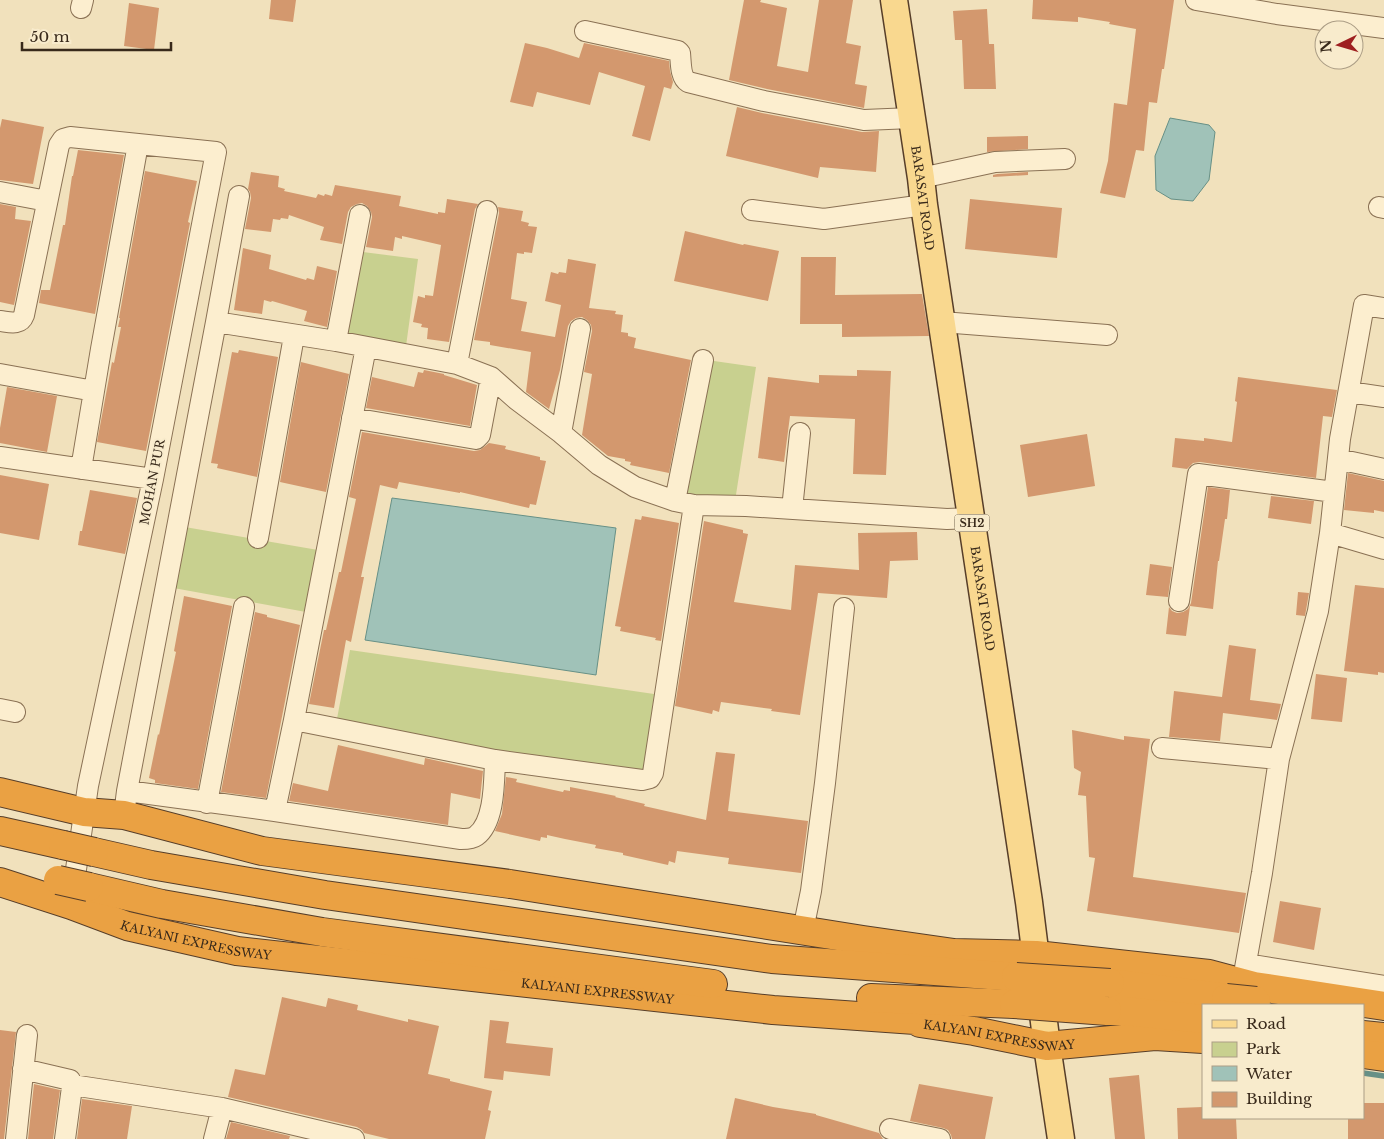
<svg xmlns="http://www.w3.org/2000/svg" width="1384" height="1139" viewBox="0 0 1384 1139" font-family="'Libre Baskerville',serif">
<rect width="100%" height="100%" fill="#f1e1bc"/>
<path fill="#c8d08f" d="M 355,251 L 418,259 L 406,346 L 343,334 Z
M 707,360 L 756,367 L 735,501 L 684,499 Z
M 179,526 L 318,550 L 306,612 L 168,587 Z
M 350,650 L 654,694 L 644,773 L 336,724 Z"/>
<path fill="#a0c2b8" stroke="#679086" d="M 1170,118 L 1209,125 L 1215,132 L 1209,180 L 1193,201 L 1171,199 L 1156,190 L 1155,156 Z
M 392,498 L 616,528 L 596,675 L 365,640 Z"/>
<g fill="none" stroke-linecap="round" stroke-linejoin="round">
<path stroke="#679086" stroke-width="5.5" d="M 1363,1073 L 1384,1076"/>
</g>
<path fill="#d3986e" d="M 271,0 L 296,0 L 293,22 L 269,19 Z
M 744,0 L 761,0 L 760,2 L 787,8 L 777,66 L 808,72 L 819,0 L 853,0 L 846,43 L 861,46 L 855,84 L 867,86 L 864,108 L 767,89 L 729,80 Z
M 1033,0 L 1174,0 L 1164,69 L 1162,69 L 1157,103 L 1149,102 L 1144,151 L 1136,150 L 1125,198 L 1100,193 L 1108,161 L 1114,103 L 1127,105 L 1136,29 L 1109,24 L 1110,22 L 1078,17 L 1078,22 L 1032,19 Z
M 129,3 L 159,8 L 154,50 L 124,46 Z
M 987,9 L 989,44 L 994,44 L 996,89 L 964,89 L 962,40 L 955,40 L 953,11 Z
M 525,43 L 547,48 L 579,58 L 584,43 L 669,61 L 670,71 L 673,82 L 671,89 L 664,87 L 650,141 L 632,136 L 645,86 L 599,72 L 590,105 L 537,92 L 533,107 L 510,102 Z
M 737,107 L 762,113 L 862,132 L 879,131 L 876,172 L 820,167 L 818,178 L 726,156 Z
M 2,119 L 44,127 L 33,184 L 0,180 L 0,128 Z
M 1028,136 L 1028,149 L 987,152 L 987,137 Z
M 78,150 L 124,155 L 95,314 L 39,303 L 41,290 L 50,290 L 63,225 L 65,225 L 72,176 L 73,176 Z
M 145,171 L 197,181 L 188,222 L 190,223 L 146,451 L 97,442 L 112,362 L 114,363 L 121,327 L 118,327 L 120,318 L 119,318 Z
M 251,172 L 279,176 L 278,187 L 285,189 L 284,191 L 316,198 L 318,194 L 324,196 L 325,194 L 332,196 L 335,185 L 401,196 L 399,206 L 438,214 L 438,212 L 445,213 L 447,199 L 478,204 L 475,209 L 449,342 L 427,339 L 428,328 L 421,327 L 422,324 L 413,322 L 418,296 L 425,298 L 425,295 L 433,296 L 441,245 L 402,236 L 402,239 L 395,237 L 393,251 L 366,247 L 372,217 L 371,212 L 367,206 L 362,203 L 357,204 L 351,207 L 348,212 L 342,244 L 320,240 L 324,227 L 289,215 L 288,219 L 281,218 L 280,220 L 273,219 L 271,232 L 245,229 L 251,198 L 250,192 L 248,189 Z
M 1028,172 L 1028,175 L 993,177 L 993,175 L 997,174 Z
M 970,199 L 1062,208 L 1057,258 L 965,249 Z
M 0,204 L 16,207 L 15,219 L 31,221 L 14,305 L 0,302 Z
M 498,207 L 523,211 L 521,221 L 529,223 L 528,226 L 537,227 L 532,253 L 524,252 L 524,254 L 517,253 L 511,299 L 527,302 L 521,331 L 555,337 L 561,305 L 545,301 L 551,272 L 558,274 L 559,272 L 566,273 L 568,259 L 596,264 L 589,308 L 616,311 L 615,314 L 623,315 L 621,332 L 628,333 L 628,336 L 636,338 L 634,348 L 691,360 L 669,473 L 630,465 L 631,462 L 625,461 L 625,459 L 608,456 L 582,435 L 592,374 L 584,372 L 592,331 L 591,325 L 587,320 L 582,317 L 576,318 L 571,321 L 568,326 L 560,370 L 549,409 L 526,392 L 531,352 L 490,345 L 490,342 L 474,340 L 499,213 Z
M 685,231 L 743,245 L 744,244 L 779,251 L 768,301 L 674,281 Z
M 243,248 L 271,255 L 269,269 L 306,280 L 307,278 L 314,280 L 317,266 L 337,271 L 327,327 L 304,321 L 307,311 L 272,301 L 271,302 L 264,300 L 262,314 L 234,310 Z
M 801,257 L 836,257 L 835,295 L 922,294 L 929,336 L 842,337 L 842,324 L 800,324 Z
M 239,350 L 278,357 L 257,477 L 217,468 L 218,464 L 211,463 L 232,352 L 238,353 Z
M 301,362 L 349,374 L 326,492 L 280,482 Z
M 424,370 L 444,374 L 444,375 L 477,385 L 470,426 L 366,408 L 372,377 L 414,387 L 418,372 L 423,373 Z
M 857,370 L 891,371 L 886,475 L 853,474 L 855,419 L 790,416 L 784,462 L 758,458 L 768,377 L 819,383 L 819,375 L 857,376 Z
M 1238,377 L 1337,390 L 1332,417 L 1323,416 L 1316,478 L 1200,462 L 1193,463 L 1187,469 L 1172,467 L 1175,438 L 1204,441 L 1204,438 L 1232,442 L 1237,402 L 1235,401 Z
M 7,387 L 57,396 L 47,452 L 0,443 L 0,428 Z
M 362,432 L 474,451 L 480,450 L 489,443 L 506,446 L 505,449 L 540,457 L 540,460 L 546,461 L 536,505 L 530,504 L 529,508 L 460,492 L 460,493 L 399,482 L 397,489 L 380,485 L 361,577 L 364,577 L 351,642 L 346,640 L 334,708 L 309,704 L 324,630 L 326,630 L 339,572 L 341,572 L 356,499 L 349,497 Z
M 1087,434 L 1095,486 L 1028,497 L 1020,445 Z
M 1348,473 L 1384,481 L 1384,512 L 1374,510 L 1374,513 L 1344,510 Z
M 0,475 L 49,484 L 39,540 L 0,533 Z
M 1208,487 L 1230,490 L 1227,519 L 1225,519 L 1219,561 L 1218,561 L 1213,609 L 1190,606 L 1186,636 L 1166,634 L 1169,607 L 1172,611 L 1177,613 L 1183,612 L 1188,609 L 1191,603 Z
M 90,490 L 137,498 L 125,554 L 78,545 L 80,531 L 82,531 Z
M 1271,496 L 1314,501 L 1311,524 L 1268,518 Z
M 642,516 L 679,523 L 661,641 L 655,640 L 656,638 L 620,631 L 621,627 L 615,626 L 635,519 L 641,520 Z
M 704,521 L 743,530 L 743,533 L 748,534 L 734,602 L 791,610 L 795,565 L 859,570 L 858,533 L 917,532 L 918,560 L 890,561 L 887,598 L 818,593 L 800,715 L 771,711 L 772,709 L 721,702 L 719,712 L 713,710 L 712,714 L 675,706 Z
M 1150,564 L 1172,567 L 1168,597 L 1146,595 Z
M 1355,585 L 1384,588 L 1384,673 L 1378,672 L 1378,675 L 1344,671 Z
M 1298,592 L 1309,593 L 1305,616 L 1296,615 Z
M 184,596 L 232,606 L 198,789 L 155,783 L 155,780 L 149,778 L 158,734 L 159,735 L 176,652 L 174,651 Z
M 255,612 L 267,615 L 267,617 L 300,625 L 266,798 L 221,792 Z
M 1229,645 L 1256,649 L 1250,700 L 1281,704 L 1277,720 L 1223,713 L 1220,741 L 1169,737 L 1174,691 L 1222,697 Z
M 1316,674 L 1347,678 L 1342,722 L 1311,719 Z
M 1072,730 L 1124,740 L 1124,736 L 1150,739 L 1133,877 L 1246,893 L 1239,933 L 1087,911 L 1095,858 L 1089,857 L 1086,796 L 1078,795 L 1081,772 L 1074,768 Z
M 338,745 L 424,765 L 425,758 L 483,771 L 480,799 L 451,793 L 448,825 L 289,801 L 293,783 L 328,791 Z
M 716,752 L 735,754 L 728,811 L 808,821 L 801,873 L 728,864 L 729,858 L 677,851 L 675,863 L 669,861 L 668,865 L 623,855 L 623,853 L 595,848 L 596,845 L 565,839 L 547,835 L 547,838 L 541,837 L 540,841 L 495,831 L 502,814 L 506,777 L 517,779 L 516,782 L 563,792 L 564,790 L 570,791 L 570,787 L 616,796 L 615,797 L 645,804 L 644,806 L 706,820 Z
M 1280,901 L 1321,908 L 1314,950 L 1273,942 Z
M 282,997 L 326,1007 L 328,998 L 358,1005 L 357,1010 L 408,1022 L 408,1019 L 439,1026 L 428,1074 L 450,1079 L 450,1081 L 492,1091 L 488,1110 L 491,1111 L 485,1139 L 389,1139 L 364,1133 L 362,1130 L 357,1127 L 228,1097 L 235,1069 L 265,1075 Z
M 490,1020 L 509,1022 L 506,1043 L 553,1048 L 550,1076 L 504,1071 L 503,1080 L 484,1078 Z
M 0,1030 L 16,1032 L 4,1139 L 0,1139 Z
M 1139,1075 L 1145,1139 L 1115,1139 L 1109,1078 Z
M 34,1084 L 60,1090 L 53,1139 L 28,1139 Z
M 919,1084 L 993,1097 L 985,1139 L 952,1139 L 951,1135 L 948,1130 L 943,1128 L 910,1121 Z
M 735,1098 L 773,1107 L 816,1114 L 816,1115 L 879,1133 L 883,1139 L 726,1139 Z
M 82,1099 L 132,1106 L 127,1139 L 77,1139 Z
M 1363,1103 L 1384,1103 L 1384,1139 L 1348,1139 L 1348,1118 L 1363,1118 Z
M 1203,1107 L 1203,1118 L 1236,1118 L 1237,1139 L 1178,1139 L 1177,1108 Z
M 231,1122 L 290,1136 L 289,1139 L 226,1139 Z"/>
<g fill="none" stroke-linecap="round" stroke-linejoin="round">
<g stroke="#8a7154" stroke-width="22">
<path id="minor" d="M 1196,0 L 1277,14 L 1384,28
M 81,8 L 83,0
M 585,31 L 678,51 L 680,53 C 681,62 680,77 688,82 L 764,101 L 864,120 L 912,118
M 921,178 L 995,162 L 1065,159
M 0,192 L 47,201
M 1379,207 L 1384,208
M 752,210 L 824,219 L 924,205
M 0,321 C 9,322 20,326 24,315 L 59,145 L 63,139 L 70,137 L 216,152 L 153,479 L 88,786 L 72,897
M 216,322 L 336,341 L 457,364 L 491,377 L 517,400 L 561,433 L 599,465 L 635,487 L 675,501 L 694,505 L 746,506 L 947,519 L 972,518
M 942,322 L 1107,335
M 336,341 L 360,215
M 457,364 L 487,211
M 0,374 L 94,391
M 1349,392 L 1384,397
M 352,418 L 476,439 L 480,435 L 491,377
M 561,433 L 580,329
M 0,457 L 153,479
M 1338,459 L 1384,469
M 81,469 L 101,349 L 138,144
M 675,501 L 703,360
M 792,509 L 800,433
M 1330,533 L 1384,549
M 258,538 L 294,336
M 1179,601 L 1198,474 L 1334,492
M 0,709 L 15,712
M 294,720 L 495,760 L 642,780 L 650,778 L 653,773 L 694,505
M 1162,748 L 1279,759
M 127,791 L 275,811 L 294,720 L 366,347
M 207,803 L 244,607
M 275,811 L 461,839 C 466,839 472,839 476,836 C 495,822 494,781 495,760
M 124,815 L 127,791 L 216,322 L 239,196
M 803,930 L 811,891 L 825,783 L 844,608
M 1246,964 L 1384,986
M 1240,996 L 1262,873 L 1279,759 L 1318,611 L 1330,533 L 1340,439 L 1364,305 L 1384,308
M 23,1069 L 70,1080 L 72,1087 L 65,1139
M 72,1085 L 222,1108
M 890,1129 L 940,1139
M 16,1139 L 27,1035
M 214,1139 L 222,1108 L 354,1139"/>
</g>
<g stroke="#573e29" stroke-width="29">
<g id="major">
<path id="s1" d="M 894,0 L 921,178 L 924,205 L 1029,902 L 1047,1046 L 1061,1139"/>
</g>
</g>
<g stroke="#573e29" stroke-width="30">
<g id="highway">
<path d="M 0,792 L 84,812 L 124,815 L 262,851 L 510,884 L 863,940 L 954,953 L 1036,955 L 1209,974 L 1254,986 L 1384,1006"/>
<path d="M 0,831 L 63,845"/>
<path d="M 94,852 L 151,865 L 325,895 L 772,959 L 1016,977"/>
<path id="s2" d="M 0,882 L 71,905 L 127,926 L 237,951 L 773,1010 L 915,1020 L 920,1023 L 974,1031 L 1047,1046 L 1155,1036 L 1203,1039"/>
<path d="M 89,887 L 162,904 L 322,932 L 713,984"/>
<path d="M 1110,983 L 1226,998"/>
<path d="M 871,998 L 1014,1004"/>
<path d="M 1107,1011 L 1125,1011 L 1203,1019"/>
<path d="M 1363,1035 L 1384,1037"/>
<path d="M 1363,1054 L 1384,1057"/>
</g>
</g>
<use href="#minor" stroke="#fceecf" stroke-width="20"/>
<use href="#major" stroke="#f9d88f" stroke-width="26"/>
<use href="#highway" stroke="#eaa143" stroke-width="28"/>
<g stroke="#573e29" stroke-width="30" stroke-linecap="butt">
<path id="highway-bridge" d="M 63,845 L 94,852
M 58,880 L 89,887
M 1016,977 L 1110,983
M 1226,998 L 1256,1001
M 1014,1004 L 1107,1011"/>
</g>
<use href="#highway-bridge" stroke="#eaa143" stroke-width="28"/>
</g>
<g text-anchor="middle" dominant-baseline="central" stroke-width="4" stroke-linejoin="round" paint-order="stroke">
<rect fill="#f8ebcc" stroke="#72634f" stroke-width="1" x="954.5" y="514.5" width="35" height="17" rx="4"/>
<g font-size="11" font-weight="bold" fill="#38291a">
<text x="972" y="523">SH2</text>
</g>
<g font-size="12" fill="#38291a" stroke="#f8ebcc">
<text stroke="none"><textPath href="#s1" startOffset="200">BARASAT ROAD</textPath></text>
<text transform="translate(152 482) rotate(-79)">MOHAN PUR</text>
<text stroke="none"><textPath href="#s1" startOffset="605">BARASAT ROAD</textPath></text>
<text stroke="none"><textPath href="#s2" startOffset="205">KALYANI EXPRESSWAY</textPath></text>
<text stroke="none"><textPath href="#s2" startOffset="610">KALYANI EXPRESSWAY</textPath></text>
<text stroke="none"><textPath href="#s2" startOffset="1015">KALYANI EXPRESSWAY</textPath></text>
</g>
</g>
<rect x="1202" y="1004" width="162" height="115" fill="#f8ebcc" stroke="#ab9d85"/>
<rect x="1212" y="1020" width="25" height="8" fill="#f9d88f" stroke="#ab9d85"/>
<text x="1246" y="1029" font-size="15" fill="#38291a">Road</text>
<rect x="1212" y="1042" width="25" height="15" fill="#c8d08f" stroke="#ab9d85"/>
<text x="1246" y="1054" font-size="15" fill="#38291a">Park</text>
<rect x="1212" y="1066" width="25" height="15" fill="#a0c2b8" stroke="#ab9d85"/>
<text x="1246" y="1079" font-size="15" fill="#38291a">Water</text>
<rect x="1212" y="1092" width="25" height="15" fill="#d3986e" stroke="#ab9d85"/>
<text x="1246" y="1104" font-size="15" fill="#38291a">Building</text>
<g transform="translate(1339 45) rotate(265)"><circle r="24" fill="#f8ebcc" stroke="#ab9d85"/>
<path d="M0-4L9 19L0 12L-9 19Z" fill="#9e1f20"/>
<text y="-8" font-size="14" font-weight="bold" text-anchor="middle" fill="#38291a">N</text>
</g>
<path d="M22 42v8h149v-8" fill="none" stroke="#38291a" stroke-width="2.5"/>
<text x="30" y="42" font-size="15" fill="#38291a" stroke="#f8ebcc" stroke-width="4" paint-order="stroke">50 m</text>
</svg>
